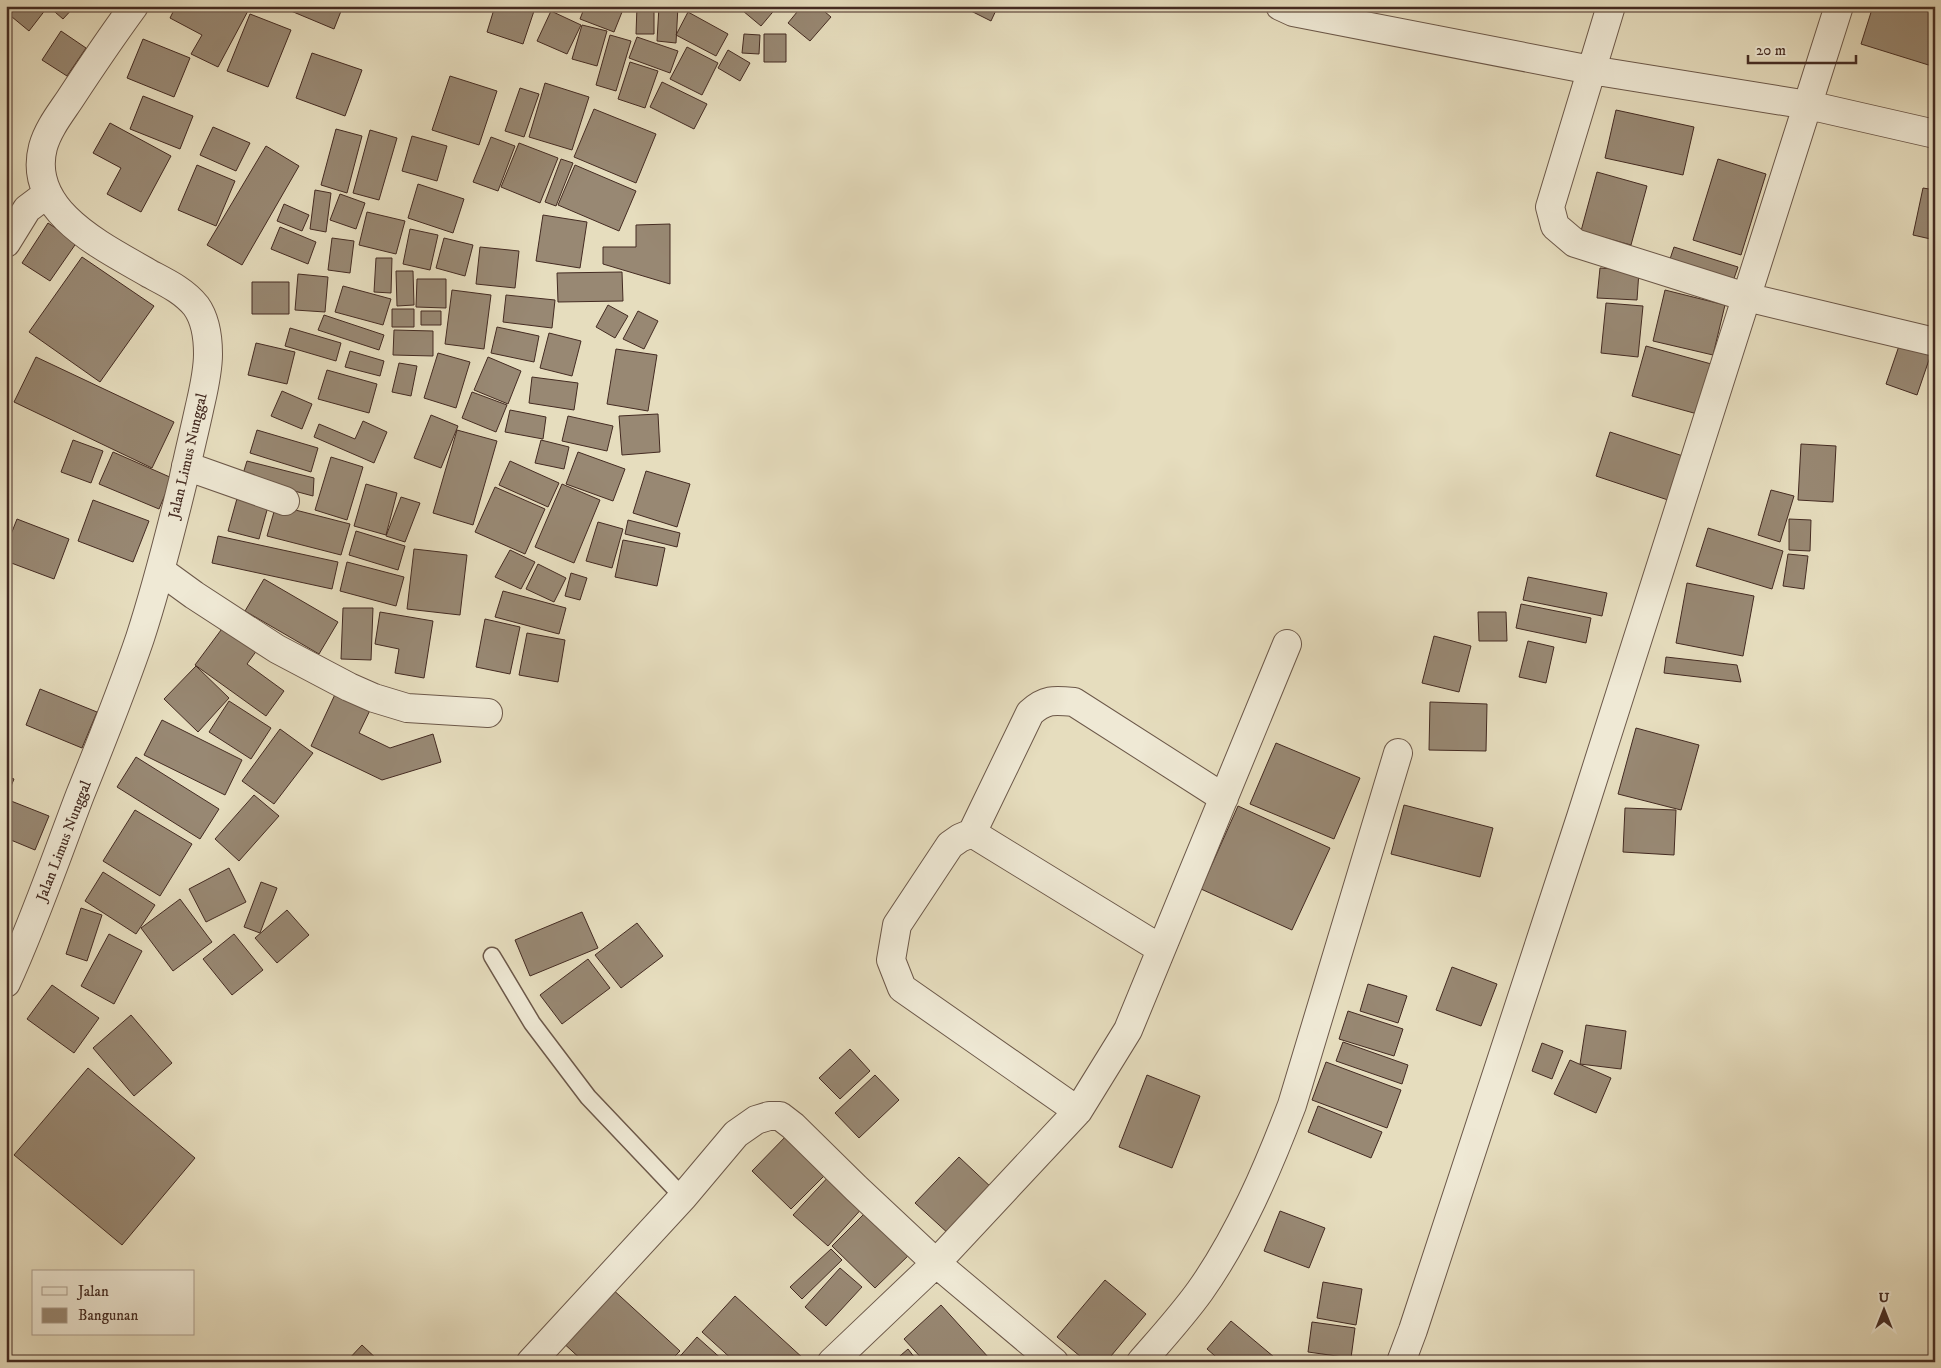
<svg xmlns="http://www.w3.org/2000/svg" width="1941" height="1368" viewBox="0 0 1941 1368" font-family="'IM FELL DW Pica',serif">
<rect width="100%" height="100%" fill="#e6ddbe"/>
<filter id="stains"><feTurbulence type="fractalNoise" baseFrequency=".004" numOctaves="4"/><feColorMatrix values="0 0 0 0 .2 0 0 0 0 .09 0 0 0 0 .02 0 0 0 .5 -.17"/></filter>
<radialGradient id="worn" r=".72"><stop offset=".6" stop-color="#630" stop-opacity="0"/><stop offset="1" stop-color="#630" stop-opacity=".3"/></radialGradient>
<path fill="#988873" stroke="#442b22" d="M 6,6 L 43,6 L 46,9 L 29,31 L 6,12 Z
M 48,6 L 75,6 L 63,19 Z
M 176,6 L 243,6 L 249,9 L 218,67 L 191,54 L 202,35 L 170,18 Z
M 293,6 L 343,6 L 334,29 L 291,11 Z
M 495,6 L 530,6 L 535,8 L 523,44 L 487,32 Z
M 585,6 L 624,7 L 614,32 L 580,19 Z
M 637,6 L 654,6 L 654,34 L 636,34 Z
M 659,6 L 678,6 L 676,43 L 657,41 Z
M 737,6 L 776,6 L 777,7 L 761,26 Z
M 802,6 L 818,6 L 831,17 L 810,41 L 788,23 Z
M 961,6 L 998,6 L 991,21 Z
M 1873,6 L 1935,6 L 1935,67 L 1861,44 Z
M 551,11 L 581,25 L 567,54 L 537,41 Z
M 688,12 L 728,34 L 716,56 L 676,35 Z
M 250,14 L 291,30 L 268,87 L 227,71 Z
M 582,25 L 607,31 L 597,66 L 572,59 Z
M 61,31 L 86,48 L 67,76 L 42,60 Z
M 744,34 L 760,35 L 759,54 L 742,53 Z
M 764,34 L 786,34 L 786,62 L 764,62 Z
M 610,35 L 631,41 L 616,91 L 596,85 Z
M 637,37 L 678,51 L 670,73 L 629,58 Z
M 143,39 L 190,58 L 174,97 L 127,78 Z
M 687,47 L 718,63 L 702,95 L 670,79 Z
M 728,50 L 750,63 L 740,81 L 718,68 Z
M 312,53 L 362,70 L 345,116 L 296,98 Z
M 630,62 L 658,71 L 645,108 L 618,99 Z
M 450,76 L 497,91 L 479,145 L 432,130 Z
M 662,82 L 707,104 L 694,129 L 650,107 Z
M 545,83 L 589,97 L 572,150 L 529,137 Z
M 520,88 L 539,94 L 524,137 L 505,131 Z
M 143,96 L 193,116 L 180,149 L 130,129 Z
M 594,109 L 656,134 L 636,183 L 574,157 Z
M 1616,110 L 1694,127 L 1683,175 L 1605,158 Z
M 110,123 L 171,156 L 141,212 L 107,194 L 121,168 L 93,153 Z
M 213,127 L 250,143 L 236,171 L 200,155 Z
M 336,129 L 362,136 L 347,193 L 321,185 Z
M 370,130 L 397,138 L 379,200 L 353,193 Z
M 412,136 L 447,146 L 437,181 L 402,171 Z
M 491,137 L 515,146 L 498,191 L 473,182 Z
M 519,143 L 558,158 L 540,203 L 501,187 Z
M 266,146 L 299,166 L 242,265 L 207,245 Z
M 561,159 L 573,163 L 556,206 L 545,202 Z
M 1718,159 L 1766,174 L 1741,255 L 1693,240 Z
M 197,165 L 235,181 L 216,226 L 178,210 Z
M 575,165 L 636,191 L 619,231 L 558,205 Z
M 1597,172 L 1647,186 L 1631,245 L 1581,231 Z
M 418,184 L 464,199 L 453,233 L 408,218 Z
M 1923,188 L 1935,190 L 1935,240 L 1913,235 Z
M 315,190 L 331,193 L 326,232 L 310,229 Z
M 340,194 L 365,203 L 356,229 L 330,220 Z
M 284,204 L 309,215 L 302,231 L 277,221 Z
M 367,212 L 405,221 L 396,254 L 359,245 Z
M 543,215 L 587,222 L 580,268 L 536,261 Z
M 48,223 L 77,242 L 50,281 L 22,263 Z
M 670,224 L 670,284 L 603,264 L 603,247 L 636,247 L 636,225 Z
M 280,227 L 316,242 L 308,264 L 271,249 Z
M 410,229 L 438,235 L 430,270 L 403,264 Z
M 332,238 L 354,241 L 350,273 L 328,270 Z
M 444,238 L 473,245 L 465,276 L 436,268 Z
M 480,247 L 519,251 L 515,288 L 476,284 Z
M 1674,247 L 1738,267 L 1731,287 L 1667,268 Z
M 82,257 L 154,306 L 100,382 L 29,332 Z
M 376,258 L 392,258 L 391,293 L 374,292 Z
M 1600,268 L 1639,271 L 1637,300 L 1597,298 Z
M 396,271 L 413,271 L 414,305 L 397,306 Z
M 622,272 L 623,301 L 558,302 L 557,273 Z
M 298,274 L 328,277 L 325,312 L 295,310 Z
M 417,279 L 446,279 L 446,308 L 416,307 Z
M 252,282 L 289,282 L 289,314 L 252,314 Z
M 343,286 L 391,299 L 383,325 L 335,312 Z
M 452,290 L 491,295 L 484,349 L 445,344 Z
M 1665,290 L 1725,305 L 1713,355 L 1653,341 Z
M 506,295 L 555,300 L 552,328 L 503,322 Z
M 1606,303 L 1643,306 L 1638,357 L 1601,353 Z
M 608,305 L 628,316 L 615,338 L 596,327 Z
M 392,309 L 414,309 L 414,327 L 392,327 Z
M 421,311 L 441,311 L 441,325 L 421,325 Z
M 638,311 L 658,321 L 644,349 L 623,339 Z
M 324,315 L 384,335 L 379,350 L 318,330 Z
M 497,327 L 539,336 L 534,362 L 491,353 Z
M 290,328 L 341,343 L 336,361 L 285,346 Z
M 394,330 L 433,331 L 433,356 L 393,355 Z
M 549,333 L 581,341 L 572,376 L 540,368 Z
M 1901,340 L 1932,351 L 1917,395 L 1886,384 Z
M 256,343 L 295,352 L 287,384 L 248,375 Z
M 1646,346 L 1715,365 L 1701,415 L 1632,396 Z
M 616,349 L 657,355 L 648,411 L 607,404 Z
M 350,351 L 384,361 L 380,376 L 345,367 Z
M 438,353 L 470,362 L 456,408 L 424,398 Z
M 36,357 L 174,422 L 152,468 L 14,402 Z
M 488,357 L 521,371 L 508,404 L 474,390 Z
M 399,363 L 417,366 L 411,396 L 392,392 Z
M 327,370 L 377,384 L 369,413 L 318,399 Z
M 532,377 L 578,383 L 574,410 L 529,403 Z
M 282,391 L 312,404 L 302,429 L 271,416 Z
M 472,392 L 507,405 L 496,432 L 462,418 Z
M 510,410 L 546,417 L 543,439 L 505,432 Z
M 658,414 L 660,452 L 622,455 L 619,416 Z
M 431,415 L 458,426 L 441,468 L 414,458 Z
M 568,416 L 613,426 L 607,451 L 562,441 Z
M 363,421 L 387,432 L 374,463 L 314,437 L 319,424 L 355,439 Z
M 257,430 L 318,448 L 311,472 L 250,453 Z
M 457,430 L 497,441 L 473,525 L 433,513 Z
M 1610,432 L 1686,457 L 1671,501 L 1596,476 Z
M 73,440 L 103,451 L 91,483 L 61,472 Z
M 541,440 L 569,447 L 564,469 L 535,463 Z
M 1801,444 L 1836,446 L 1833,502 L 1798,500 Z
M 113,452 L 172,478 L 159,509 L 99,484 Z
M 578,452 L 625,469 L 613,501 L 566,484 Z
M 331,457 L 363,467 L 347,520 L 315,510 Z
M 247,461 L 314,478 L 313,496 L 242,477 Z
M 510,461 L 559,483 L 548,507 L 499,485 Z
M 646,471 L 690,484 L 677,527 L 633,513 Z
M 366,484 L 397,493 L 386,535 L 354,526 Z
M 562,484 L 600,500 L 574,563 L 535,547 Z
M 495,487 L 545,509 L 525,554 L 475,532 Z
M 1771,490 L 1794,496 L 1780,542 L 1758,535 Z
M 238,495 L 269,503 L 259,539 L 228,531 Z
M 401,497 L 420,503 L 405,542 L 386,536 Z
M 93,500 L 149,521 L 133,562 L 78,541 Z
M 276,505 L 350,524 L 341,555 L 267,536 Z
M 17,519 L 69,539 L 54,579 L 6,561 L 6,547 Z
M 1789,519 L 1811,520 L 1810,551 L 1789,550 Z
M 628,520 L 680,533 L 677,547 L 625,534 Z
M 598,522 L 623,529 L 612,568 L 586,561 Z
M 1708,528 L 1783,551 L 1772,589 L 1696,566 Z
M 356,531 L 405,546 L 398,570 L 349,555 Z
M 218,536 L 338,562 L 332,589 L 212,563 Z
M 623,540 L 665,548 L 657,586 L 615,577 Z
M 414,549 L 467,555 L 460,615 L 407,609 Z
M 510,550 L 535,562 L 521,589 L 495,577 Z
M 1788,554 L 1808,556 L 1804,589 L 1783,586 Z
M 347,562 L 404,577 L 396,606 L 340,591 Z
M 538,564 L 566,578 L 554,602 L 526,589 Z
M 571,573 L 587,578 L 580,600 L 565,596 Z
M 1528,577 L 1607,593 L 1602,616 L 1523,600 Z
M 264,579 L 338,622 L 319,654 L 245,611 Z
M 1687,583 L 1754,596 L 1743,656 L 1676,643 Z
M 503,591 L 566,608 L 559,634 L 495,617 Z
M 1521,604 L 1591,618 L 1586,643 L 1516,628 Z
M 343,608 L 373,608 L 371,660 L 341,659 Z
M 380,612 L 433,621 L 424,678 L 395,673 L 399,649 L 375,644 Z
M 1478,612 L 1506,612 L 1507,641 L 1479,641 Z
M 485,619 L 520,627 L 510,674 L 476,667 Z
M 227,622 L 260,646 L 247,664 L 284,691 L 266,716 L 195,665 Z
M 527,633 L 565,640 L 558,682 L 519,675 Z
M 1434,636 L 1471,646 L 1459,692 L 1422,683 Z
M 1528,641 L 1554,647 L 1546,683 L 1519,677 Z
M 1666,657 L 1737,665 L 1741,682 L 1664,673 Z
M 196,666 L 229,698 L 198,732 L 164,699 Z
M 338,688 L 373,704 L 359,733 L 390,748 L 433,734 L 441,762 L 382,780 L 311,746 Z
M 40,689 L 97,712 L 82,748 L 26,725 Z
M 229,701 L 271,728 L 251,759 L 209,732 Z
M 1430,702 L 1487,704 L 1486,751 L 1429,750 Z
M 162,720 L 242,760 L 225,795 L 144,755 Z
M 1636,728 L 1699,745 L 1681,810 L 1618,794 Z
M 280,729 L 313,753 L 274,804 L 242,781 Z
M 1276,743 L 1360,778 L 1334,839 L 1250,804 Z
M 136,757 L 219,809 L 200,839 L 117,787 Z
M 6,776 L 14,779 L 6,798 Z
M 254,795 L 279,816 L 239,861 L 215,839 Z
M 6,799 L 49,816 L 35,850 L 6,838 Z
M 1404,805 L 1493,828 L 1480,877 L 1391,854 Z
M 1238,806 L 1330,848 L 1292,930 L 1201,889 Z
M 1625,808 L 1676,810 L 1674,855 L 1623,852 Z
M 135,810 L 192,844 L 160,896 L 103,861 Z
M 229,868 L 246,902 L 206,922 L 189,889 Z
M 103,872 L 155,905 L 136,934 L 85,901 Z
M 261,882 L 277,888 L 260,933 L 244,927 Z
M 180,899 L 212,942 L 173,971 L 141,928 Z
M 81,908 L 102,915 L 87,961 L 66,954 Z
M 287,910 L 309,935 L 277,963 L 255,938 Z
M 582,912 L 598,948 L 530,976 L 515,940 Z
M 637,923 L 663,956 L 621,988 L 595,955 Z
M 109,934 L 142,951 L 114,1004 L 81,986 Z
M 234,934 L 263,970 L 232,995 L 203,959 Z
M 588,959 L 610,988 L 562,1024 L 540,995 Z
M 1452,967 L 1497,984 L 1481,1026 L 1436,1010 Z
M 1368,984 L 1407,996 L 1398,1023 L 1360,1011 Z
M 52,985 L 99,1018 L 74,1053 L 27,1019 Z
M 1348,1011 L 1403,1029 L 1394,1056 L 1339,1039 Z
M 131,1015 L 172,1063 L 134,1096 L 93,1048 Z
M 1586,1025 L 1626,1031 L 1621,1069 L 1580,1064 Z
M 1343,1042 L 1408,1065 L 1402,1084 L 1336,1061 Z
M 1542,1043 L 1563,1051 L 1552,1079 L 1532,1071 Z
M 850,1049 L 870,1071 L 840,1099 L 819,1078 Z
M 1570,1060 L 1611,1078 L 1596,1113 L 1554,1094 Z
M 1326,1062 L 1401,1090 L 1387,1128 L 1312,1100 Z
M 88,1068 L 195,1158 L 122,1245 L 14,1155 Z
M 875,1075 L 899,1100 L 859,1138 L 835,1113 Z
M 1147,1075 L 1200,1096 L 1172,1168 L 1119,1147 Z
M 1318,1106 L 1382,1132 L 1371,1158 L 1308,1132 Z
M 790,1132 L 830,1170 L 791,1209 L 752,1171 Z
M 959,1157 L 993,1189 L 950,1235 L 915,1203 Z
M 831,1174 L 865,1205 L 828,1246 L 793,1215 Z
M 869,1209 L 911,1253 L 875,1288 L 832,1246 Z
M 1280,1211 L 1325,1228 L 1309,1268 L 1264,1251 Z
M 831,1249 L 842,1260 L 802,1299 L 790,1287 Z
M 840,1268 L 862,1287 L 826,1326 L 805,1307 Z
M 1105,1280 L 1146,1314 L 1106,1362 L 1087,1362 L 1057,1337 Z
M 1323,1282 L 1362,1289 L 1356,1325 L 1317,1318 Z
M 609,1286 L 680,1351 L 669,1362 L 584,1362 L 560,1340 Z
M 735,1296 L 804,1359 L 802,1362 L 735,1362 L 702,1332 Z
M 941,1305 L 989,1358 L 984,1362 L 925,1362 L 904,1339 Z
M 1231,1321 L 1280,1362 L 1222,1362 L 1207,1349 Z
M 1312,1322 L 1355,1328 L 1351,1358 L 1308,1352 Z
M 697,1337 L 725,1362 L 675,1362 Z
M 362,1345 L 380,1362 L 346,1362 Z
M 908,1349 L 918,1362 L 893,1362 Z"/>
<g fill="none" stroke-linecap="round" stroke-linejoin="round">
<g stroke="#6c5849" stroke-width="19">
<path id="service" d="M 492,956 L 532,1023 L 588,1097 L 683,1197"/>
</g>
<g stroke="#6c5849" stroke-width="30">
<path id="minor" d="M 1280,6 L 1293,12 L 1591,70 L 1808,105 L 1935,134
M 1611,6 L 1550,207 L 1555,226 L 1575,243 L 1746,297 L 1935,342
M 6,243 L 27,209 L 47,194
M 186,466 L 285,501
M 161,571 L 194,595 L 277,649 L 349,687 L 374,698 L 407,708 L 488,713
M 972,833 L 1030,713 C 1045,699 1054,700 1074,702 L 1224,798
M 6,983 C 34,922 56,858 80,795 C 101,743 122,691 140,638 C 157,586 170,534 183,481 C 188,457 194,433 199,410 C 203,392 208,373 208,354 C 208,337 206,320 196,306 C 184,291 167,283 150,274 C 106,248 26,212 43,147 C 48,129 60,114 70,99 C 91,67 112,36 134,6
M 1078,1111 L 902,988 L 891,960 L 897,925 L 950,845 L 960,838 L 972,833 L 1161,949
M 531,1362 L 683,1197 L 736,1134 L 756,1120 L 769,1116 L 780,1116 L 793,1126 L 856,1188 L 936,1263 L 1054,1362
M 832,1362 L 936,1263 L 1078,1111 L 1128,1030 L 1287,644
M 1141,1362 C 1161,1339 1182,1316 1200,1291 C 1239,1236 1268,1168 1292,1105 L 1398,753
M 1401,1362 L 1413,1330 L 1581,817 L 1839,6"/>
</g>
<use href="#service" stroke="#efe9d5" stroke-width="16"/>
<use href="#minor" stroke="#efe9d5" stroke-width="28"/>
</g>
<g text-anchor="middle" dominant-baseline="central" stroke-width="4" stroke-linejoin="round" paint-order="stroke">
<g font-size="15" fill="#442b22" stroke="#efe9d5">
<text transform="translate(188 456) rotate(-77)">Jalan Limus Nunggal</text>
<text transform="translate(64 841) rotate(-69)">Jalan Limus Nunggal</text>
</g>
</g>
<rect width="1941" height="1368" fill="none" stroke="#e6ddbe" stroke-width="25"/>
<rect x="8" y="8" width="1926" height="1353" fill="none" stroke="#442b22" stroke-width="2.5"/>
<rect x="12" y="12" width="1916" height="1343" fill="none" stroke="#442b22"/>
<rect x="32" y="1270" width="162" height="65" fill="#efe9d5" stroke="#ab9d8d"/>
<rect x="42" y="1287" width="25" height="8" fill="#efe9d5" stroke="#ab9d8d"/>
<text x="78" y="1296" font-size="15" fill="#442b22">Jalan</text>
<rect x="42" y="1308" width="25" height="15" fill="#988873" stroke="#ab9d8d"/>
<text x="78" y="1320" font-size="15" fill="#442b22">Bangunan</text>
<g transform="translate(1884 1310)" stroke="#efe9d5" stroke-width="4" paint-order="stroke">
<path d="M0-4L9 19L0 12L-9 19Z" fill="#442b22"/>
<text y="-8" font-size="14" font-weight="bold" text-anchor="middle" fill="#442b22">U</text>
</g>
<path d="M1748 55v8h108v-8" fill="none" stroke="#442b22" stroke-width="2.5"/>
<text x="1756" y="55" font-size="15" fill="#442b22" stroke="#efe9d5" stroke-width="4" paint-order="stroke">20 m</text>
<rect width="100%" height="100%" filter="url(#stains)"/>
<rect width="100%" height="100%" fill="url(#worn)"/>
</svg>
